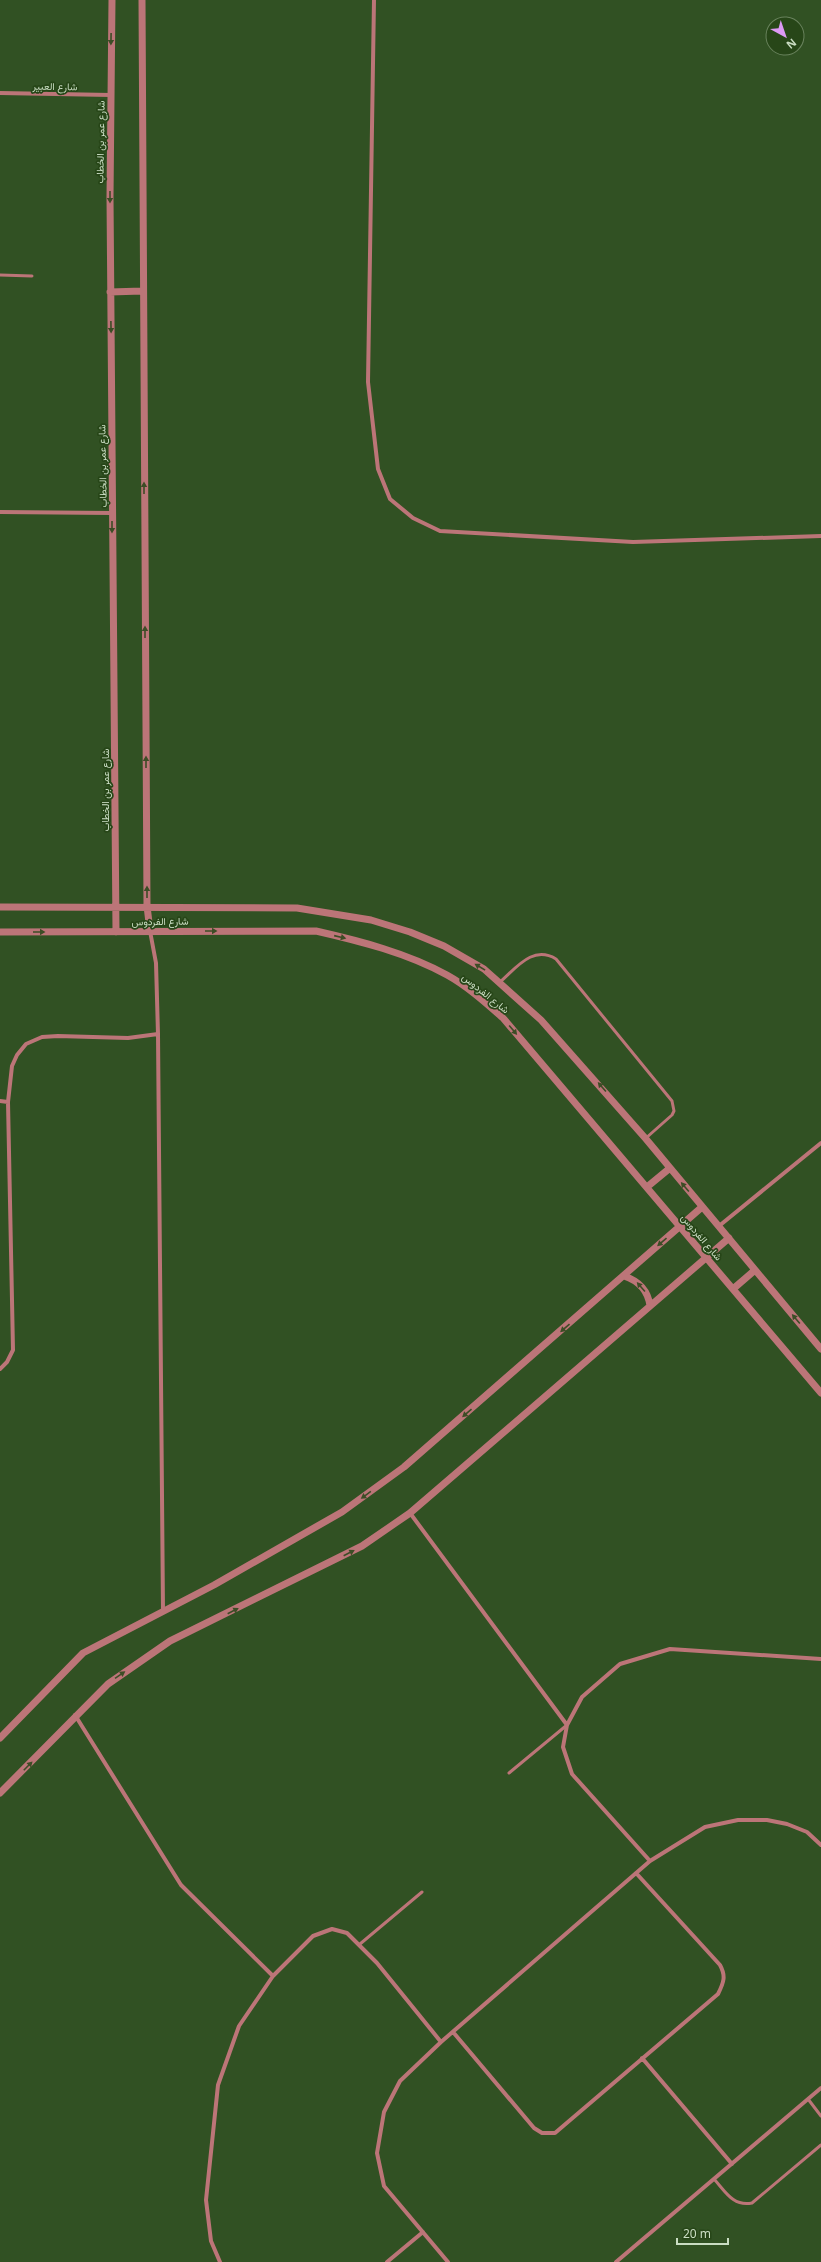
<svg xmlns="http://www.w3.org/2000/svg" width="821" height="2262" viewBox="0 0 821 2262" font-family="'Noto Sans',Vazirmatn,sans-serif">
<rect width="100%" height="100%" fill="#315123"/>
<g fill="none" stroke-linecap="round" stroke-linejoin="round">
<path stroke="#bc7578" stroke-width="3" d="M 0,275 L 32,276
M 500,982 C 517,967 533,945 556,959 L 672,1101 L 674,1111 L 672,1115 L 646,1138
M 509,1773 L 567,1725
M 360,1944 L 422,1892
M 808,2099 L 821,2116
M 714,2179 C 725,2191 733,2207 752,2203 L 821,2145"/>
<path stroke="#bc7578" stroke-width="4" d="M 374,0 L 368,382 L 378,469 L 390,499 L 413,518 L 440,531 L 633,542 L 821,536
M 0,93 L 111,95
M 0,512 L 112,513
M 150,931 L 156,963 L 158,1034 L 163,1611
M 0,1101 L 8,1102
M 719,1226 L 821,1143
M 0,1369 L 7,1362 L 13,1350 L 8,1102 L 12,1066 L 17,1055 L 26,1044 L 42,1037 L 58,1036 L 128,1038 L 158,1034
M 410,1513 L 567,1725
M 75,1715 L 181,1885 L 273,1976
M 650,1861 L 572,1774 L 563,1747 L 567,1725 L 582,1697 L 620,1664 L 670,1649 L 821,1659
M 453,2032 L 534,2128 L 542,2133 L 555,2133 L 718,1994 C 724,1982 726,1976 720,1965 L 636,1873
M 642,2058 L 732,2164
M 220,2262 L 211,2241 L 206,2200 L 218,2085 L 239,2026 L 273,1976 L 313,1936 L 332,1929 L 347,1933 L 377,1963 L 441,2042
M 387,2262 L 423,2232
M 448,2262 L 384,2186 L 377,2153 L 384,2112 L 400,2081 L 441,2042 L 650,1861 L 705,1827 L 738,1820 L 767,1820 L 787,1824 L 807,1832 L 821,1845
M 616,2262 L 821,2088"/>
<path stroke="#bc7578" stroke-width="7" d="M 112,0 L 110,197 L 116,932
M 142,0 L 147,906 L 150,931
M 110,292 L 142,291
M 0,907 L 297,908 L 371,920 L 410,932 L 444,946 L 484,969 L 541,1020 L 646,1139 L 821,1349
M 0,932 L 316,931 C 360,941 407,953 447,975 C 467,986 486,1003 503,1018 L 821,1393
M 647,1187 L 670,1168
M 624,1276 C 639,1281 648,1290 650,1306
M 733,1289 L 755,1270
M 0,1738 L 83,1653 L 214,1585 L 342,1512 L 404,1467 L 702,1207
M 0,1793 L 108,1684 L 170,1641 L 362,1546 L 410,1513 L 729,1238"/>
</g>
<defs><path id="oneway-solid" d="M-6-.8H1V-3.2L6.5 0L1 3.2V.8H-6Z"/></defs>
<g fill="#3d4d26">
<use href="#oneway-solid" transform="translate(111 39) rotate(91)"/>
<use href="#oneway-solid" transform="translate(110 197) rotate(90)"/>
<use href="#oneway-solid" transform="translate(111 327) rotate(89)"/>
<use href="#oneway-solid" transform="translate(144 488) rotate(-90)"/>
<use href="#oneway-solid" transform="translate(112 527) rotate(90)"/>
<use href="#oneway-solid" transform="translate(145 632) rotate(-90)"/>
<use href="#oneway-solid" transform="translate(146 762) rotate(-90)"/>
<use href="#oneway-solid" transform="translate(147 892) rotate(-90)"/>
<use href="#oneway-solid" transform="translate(211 931)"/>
<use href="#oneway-solid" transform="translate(39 932)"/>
<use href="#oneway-solid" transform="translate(340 937) rotate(13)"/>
<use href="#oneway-solid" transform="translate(480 967) rotate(-149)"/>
<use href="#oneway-solid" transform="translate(513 1030) rotate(50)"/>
<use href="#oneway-solid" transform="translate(602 1087) rotate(-131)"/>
<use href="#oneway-solid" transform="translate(685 1187) rotate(-130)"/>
<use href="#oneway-solid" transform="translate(662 1242) rotate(139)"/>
<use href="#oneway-solid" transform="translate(641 1287) rotate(-131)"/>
<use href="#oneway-solid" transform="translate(796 1319) rotate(-130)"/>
<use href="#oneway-solid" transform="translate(565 1328) rotate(139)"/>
<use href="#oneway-solid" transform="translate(467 1413) rotate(139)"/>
<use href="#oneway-solid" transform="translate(366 1495) rotate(144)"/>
<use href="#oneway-solid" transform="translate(349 1553) rotate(-27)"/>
<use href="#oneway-solid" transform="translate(233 1611) rotate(-27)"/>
<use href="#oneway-solid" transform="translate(120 1675) rotate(-34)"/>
<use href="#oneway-solid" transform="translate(28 1766) rotate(-45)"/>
</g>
<g text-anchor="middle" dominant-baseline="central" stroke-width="3.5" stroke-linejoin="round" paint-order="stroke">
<g font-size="10" fill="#caddc3" stroke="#274618">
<text transform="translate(55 86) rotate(1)">شارع العبير</text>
<text transform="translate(100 142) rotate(-89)">شارع عمر بن الخطاب</text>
<text transform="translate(102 466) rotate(-91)">شارع عمر بن الخطاب</text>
<text transform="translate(105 790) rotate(-90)">شارع عمر بن الخطاب</text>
<text transform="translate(160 921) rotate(-1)">شارع الفردوس</text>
<text transform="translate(486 993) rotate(39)">شارع الفردوس</text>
<text transform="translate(702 1237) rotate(50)">شارع الفردوس</text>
</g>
</g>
<g transform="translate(785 36) rotate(140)"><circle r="19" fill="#274618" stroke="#68825c"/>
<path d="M0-3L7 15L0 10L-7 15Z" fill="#dc99f4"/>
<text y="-6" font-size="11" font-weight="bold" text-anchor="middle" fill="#caddc3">N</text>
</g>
<path d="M677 2238v6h51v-6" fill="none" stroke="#caddc3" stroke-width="2"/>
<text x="683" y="2238" font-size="12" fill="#caddc3" stroke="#274618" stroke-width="3" paint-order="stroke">20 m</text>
</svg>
